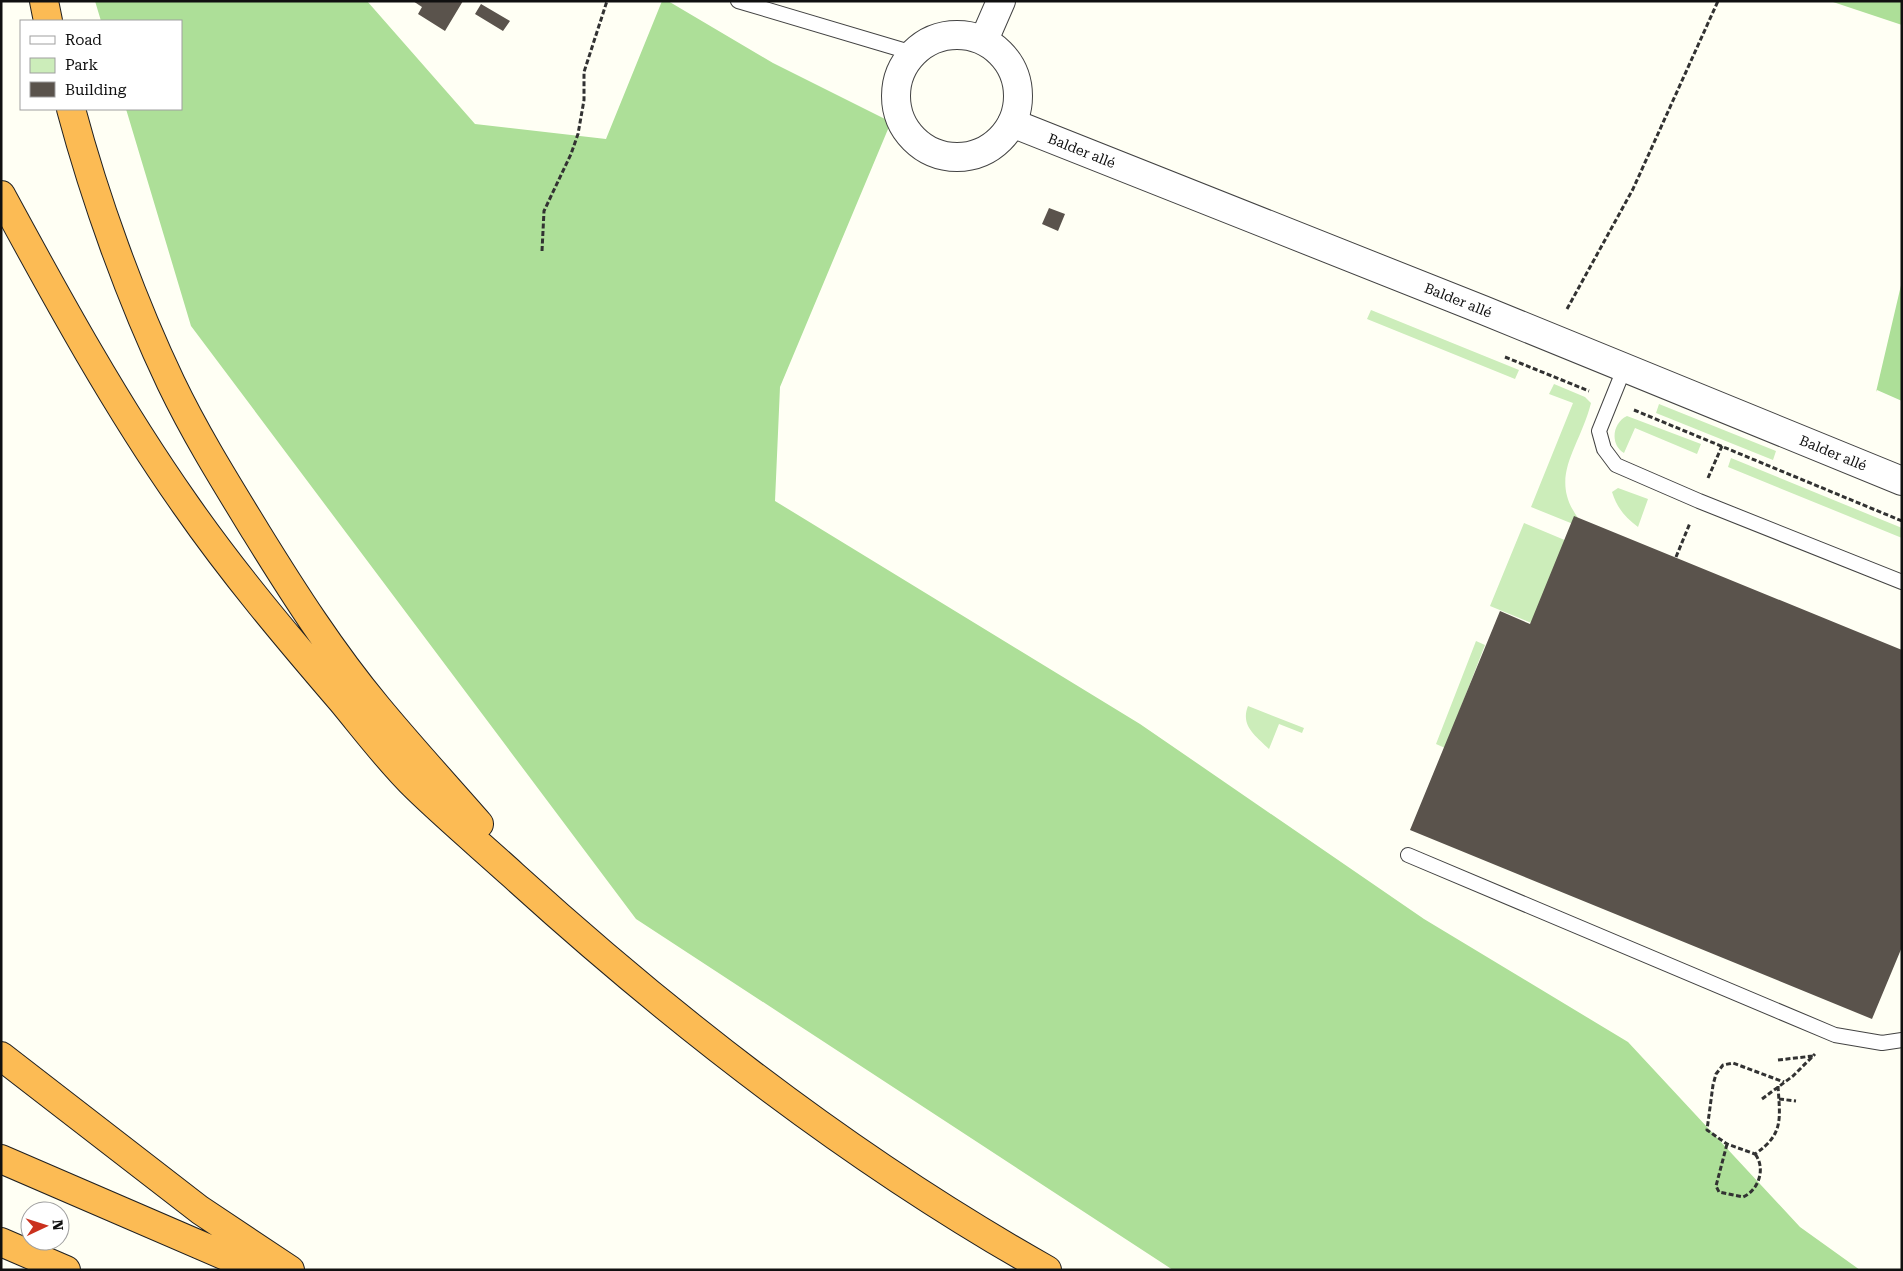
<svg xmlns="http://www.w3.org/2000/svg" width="1903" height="1271" viewBox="0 0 1903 1271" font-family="'Roboto Serif',serif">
<rect width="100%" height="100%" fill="#fffff4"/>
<path fill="#ccedba" d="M 1371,310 L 1519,370 L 1515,379 L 1367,319 Z
M 1554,384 L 1585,397 L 1591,403 C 1578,454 1542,481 1588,530 L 1531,507 L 1573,403 L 1549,394 Z
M 1659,404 L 1776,451 L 1773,460 L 1656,413 Z
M 1627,416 L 1701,444 L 1697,454 L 1635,428 L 1624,453 C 1610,445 1612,423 1627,416 Z
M 1731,458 L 1902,528 L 1902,538 L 1728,467 Z
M 1618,488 L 1648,499 L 1638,527 C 1625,517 1617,508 1612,492 Z
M 1524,523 L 1567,541 L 1534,624 L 1490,606 Z
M 1476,641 L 1485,645 L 1445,748 L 1436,744 Z
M 1248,706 L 1304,728 L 1302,733 L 1279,724 L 1269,749 C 1256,736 1240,726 1248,706 Z"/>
<path fill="#addf98" d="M 95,1 L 367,1 L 475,124 L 606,139 L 662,1 L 668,1 L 773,63 L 891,122 L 780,387 L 775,501 L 1140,724 L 1424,919 L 1628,1042 L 1800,1227 L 1860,1270 L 1173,1270 L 636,919 L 191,326 L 126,109 L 181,109 L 181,21 L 101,21 Z
M 1830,1 L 1902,1 L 1902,25 Z
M 1902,281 L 1902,401 L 1877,390 L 1876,392 Z"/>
<path fill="#5a534c" d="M 413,1 L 463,1 L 445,31 L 418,14 L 422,7 Z
M 481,4 L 510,21 L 503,31 L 475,14 Z
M 1049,208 L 1065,214 L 1058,231 L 1042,224 Z
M 1574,516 L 1902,650 L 1902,947 L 1872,1019 L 1410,830 L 1500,611 L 1530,624 Z"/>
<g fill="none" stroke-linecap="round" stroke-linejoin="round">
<g stroke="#434343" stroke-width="16">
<path id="lane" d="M 738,1 L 913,53
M 1624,369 L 1599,431 L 1604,449 L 1616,465 L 1699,501 L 1902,582
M 1408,855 L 1835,1035 L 1882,1043 L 1902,1040"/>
</g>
<g stroke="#434343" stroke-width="30">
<g id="street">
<circle cx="957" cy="96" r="61"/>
<path d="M 984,40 L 1001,1"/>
<path id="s1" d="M 1012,123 L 1483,310 L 1902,481"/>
</g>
</g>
<g stroke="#212121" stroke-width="30">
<path id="highway" d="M 44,1 L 48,21
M 71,109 C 95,199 131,299 171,383 C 196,435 226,483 256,532 C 293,592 332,653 377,707 C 410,747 445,785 479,824
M 1,195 C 58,300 116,406 185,504 C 233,573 287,637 342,701 C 366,730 390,762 417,788 C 448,818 481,846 513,875 C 677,1024 853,1161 1047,1270
M 1,1056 L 200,1210 L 290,1270
M 1,1159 L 258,1270
M 1,1242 L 66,1270"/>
</g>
<path stroke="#323232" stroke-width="3" stroke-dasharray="5 2.5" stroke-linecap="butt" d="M 542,251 L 544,211 L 571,154 L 578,134 L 584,100 L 584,72 L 607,1
M 1567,309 L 1633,189 L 1718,1
M 1505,357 L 1589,391
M 1634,410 L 1902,521
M 1708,478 L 1722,446
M 1676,557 L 1690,523
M 1778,1060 L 1813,1056
M 1778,1086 C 1780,1119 1784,1134 1755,1154 L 1727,1144 L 1707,1130 L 1713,1085 L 1716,1074 L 1723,1065 L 1733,1063 L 1784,1082
M 1762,1099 L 1793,1076 L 1815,1054
M 1779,1099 L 1796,1101
M 1727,1144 L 1716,1186 L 1719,1192 L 1743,1197 C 1759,1190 1766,1168 1755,1154"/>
<use href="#lane" stroke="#fff" stroke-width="14"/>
<use href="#street" stroke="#fff" stroke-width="28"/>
<use href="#highway" stroke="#fcbb54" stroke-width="28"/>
</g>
<g text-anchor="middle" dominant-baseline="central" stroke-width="5" stroke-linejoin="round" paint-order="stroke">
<g font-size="14" fill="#101010" stroke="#fff">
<text stroke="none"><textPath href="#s1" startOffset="75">Balder allé</textPath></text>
<text stroke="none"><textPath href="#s1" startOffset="480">Balder allé</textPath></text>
<text stroke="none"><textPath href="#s1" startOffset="885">Balder allé</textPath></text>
</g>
</g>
<rect width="1903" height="1271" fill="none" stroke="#101010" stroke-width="5"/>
<rect x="20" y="20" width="162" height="90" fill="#ffffff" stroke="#9f9f9f"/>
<rect x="30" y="36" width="25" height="8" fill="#ffffff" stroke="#9f9f9f"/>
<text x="65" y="45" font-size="15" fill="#101010">Road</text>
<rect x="30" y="58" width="25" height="15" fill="#ccedba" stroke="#9f9f9f"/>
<text x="65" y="70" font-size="15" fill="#101010">Park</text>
<rect x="30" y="82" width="25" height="15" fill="#5a534c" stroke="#9f9f9f"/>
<text x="65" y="95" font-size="15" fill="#101010">Building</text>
<g transform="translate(45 1226) rotate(86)"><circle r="24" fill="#ffffff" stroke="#9f9f9f"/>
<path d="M0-4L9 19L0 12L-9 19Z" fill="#ca311e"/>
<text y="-8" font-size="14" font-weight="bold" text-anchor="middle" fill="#101010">N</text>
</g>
</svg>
